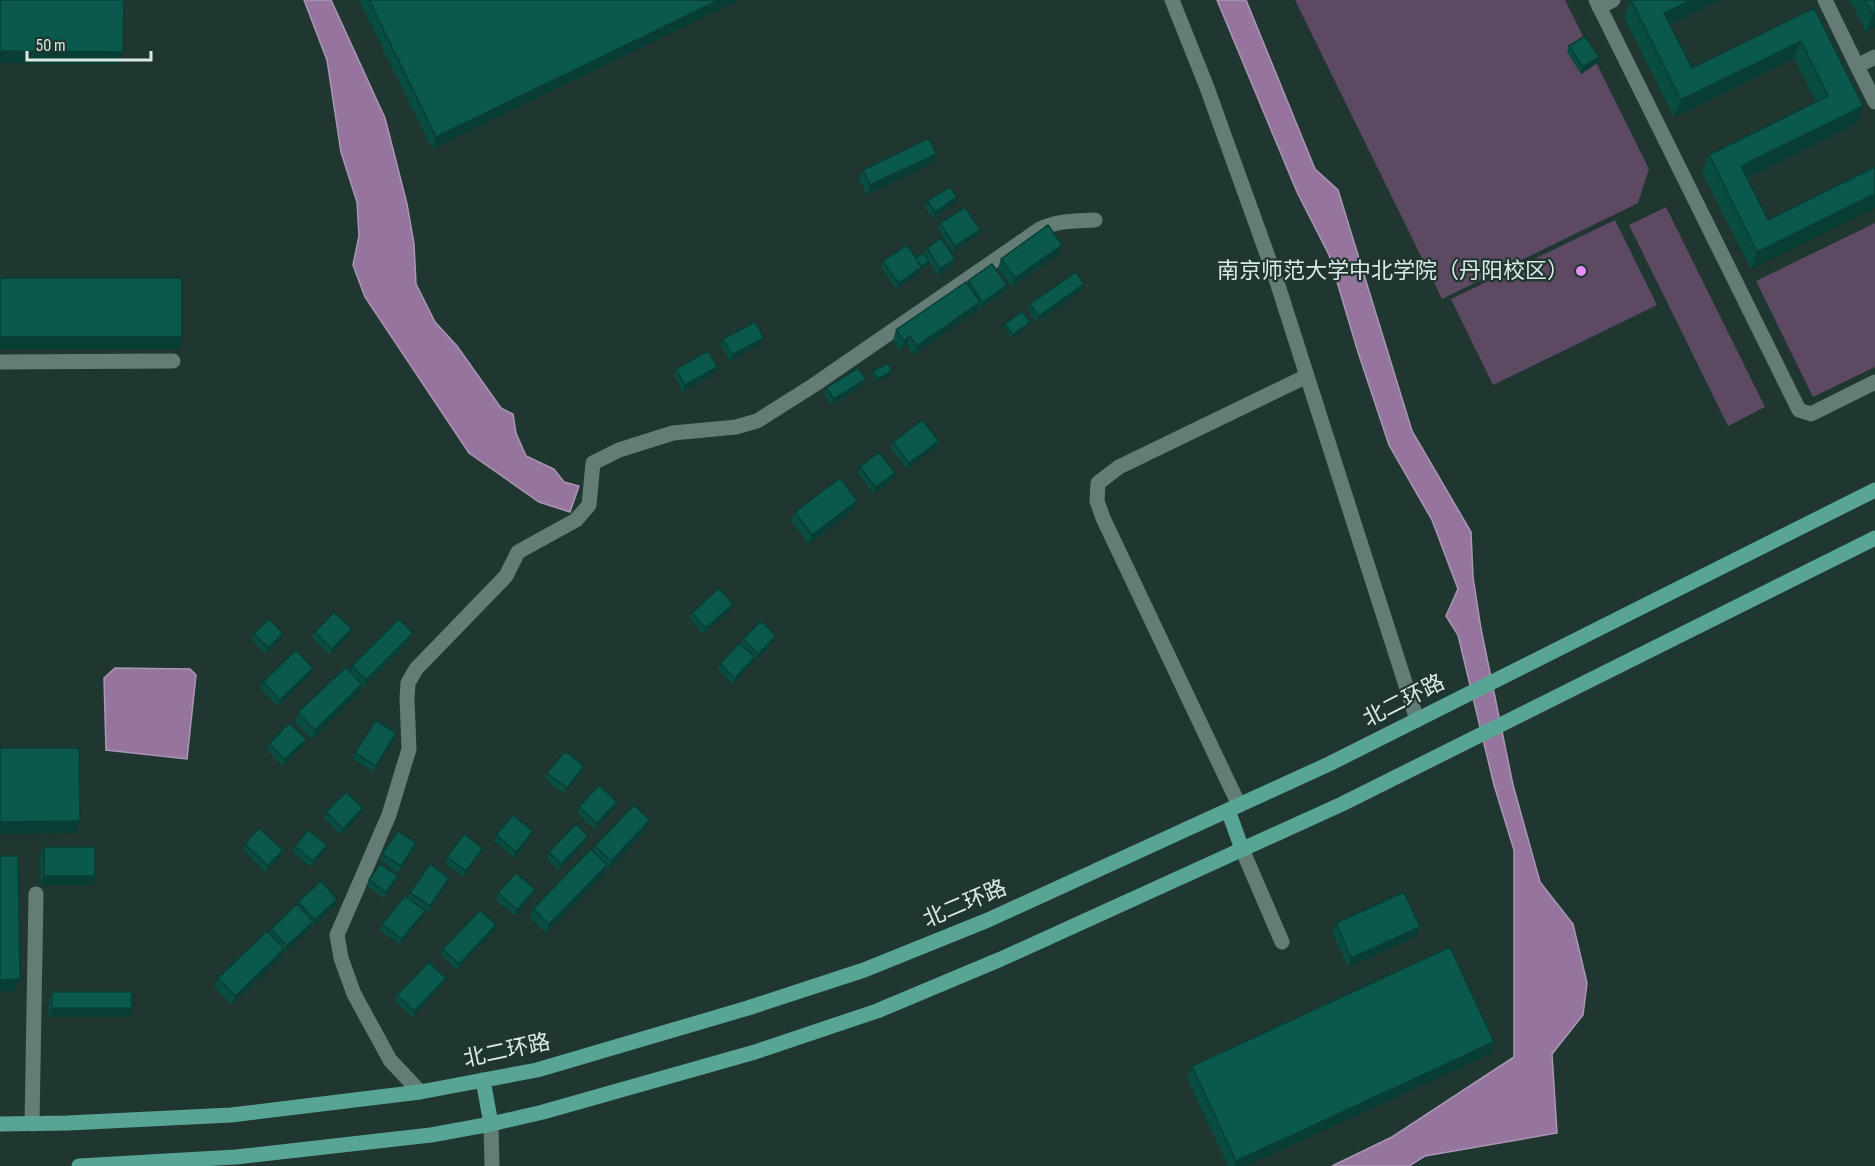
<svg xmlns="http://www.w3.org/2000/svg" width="1875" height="1166" viewBox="0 0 1875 1166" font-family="'Sofia Sans Condensed','Noto Sans SC',sans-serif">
<rect width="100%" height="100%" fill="#1f3631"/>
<path fill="#5d4961" d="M 1295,0 L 1565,0 L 1649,169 L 1638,203 L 1442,299 Z
M 1666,207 L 1765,407 L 1728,426 L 1629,225 Z
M 1615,220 L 1657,305 L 1493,385 L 1451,299 Z
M 1875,223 L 1875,367 L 1813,397 L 1756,281 Z"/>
<path fill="#95749d" stroke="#aa97b3" stroke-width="1.5" d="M 304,0 L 331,0 L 385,118 L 407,204 L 414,244 L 416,284 L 435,322 L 457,346 L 501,408 L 513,414 L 516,433 L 526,456 L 554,469 L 564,482 L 579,486 L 570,512 L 539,502 L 469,453 L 365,297 L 353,265 L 359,236 L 357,202 L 341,152 L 327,60 Z
M 1217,0 L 1246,0 L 1315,169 L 1338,190 L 1412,431 L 1471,532 L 1473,577 L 1481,629 L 1513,785 L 1540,882 L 1573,924 L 1587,983 L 1583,1015 L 1552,1054 L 1557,1133 L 1425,1156 L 1409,1166 L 1332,1166 L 1392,1137 L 1514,1057 L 1514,850 L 1494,785 L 1458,635 L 1446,616 L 1458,589 L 1432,520 L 1389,445 L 1358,352 L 1329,255 L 1297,192 Z
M 115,668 L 190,669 L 196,675 L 187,759 L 106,750 L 104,678 Z"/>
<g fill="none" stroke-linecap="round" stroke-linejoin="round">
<path stroke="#637c76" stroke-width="15" d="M 1172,0 L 1206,85 L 1276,279 L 1417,720
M 1596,0 L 1799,410 L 1811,414 L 1875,382
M 1825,0 L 1857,66
M 1599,7 L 1613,0
M 1875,57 L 1857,66 L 1875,102
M 0,362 L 173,361
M 1239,805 L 1103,518 L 1097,501 L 1098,483 L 1119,467 L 1307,376
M 1242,849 L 1282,942
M 420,1092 L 390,1060 L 354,994 L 341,958 L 337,935 L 389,815 L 409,749 L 407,698 L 408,683 L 416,669 L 506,576 L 518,552 L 576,520 L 589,505 L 593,463 L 619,450 L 673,433 L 736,427 L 757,421 L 814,385 L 1040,229 C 1058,220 1076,221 1095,220
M 32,1124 L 36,894
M 491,1124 L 492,1166"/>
<path stroke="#58a596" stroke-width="15" d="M 1228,810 L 1242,849
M 483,1080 L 491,1124
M 0,1124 L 68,1123 L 231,1115 L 420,1092 L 537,1070 L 748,1008 L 864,970 L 988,920 L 1329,764 L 1875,490
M 79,1166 L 236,1157 L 431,1135 L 491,1124 L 543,1112 L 755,1052 L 877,1011 L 1001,959 L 1342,804 L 1875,538"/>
</g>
<path fill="#094d41" d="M 359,0 L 739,0 L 432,149 Z
M 1630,0 L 1720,0 L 1670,25 L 1692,68 L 1814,8 L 1863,106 L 1857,123 L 1747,178 L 1768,220 L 1875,167 L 1751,269 L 1702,172 L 1709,155 L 1816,102 L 1794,58 L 1674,117 L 1624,17 Z
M 1850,0 L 1875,0 L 1875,27 L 1866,32 Z
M 1569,46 L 1599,57 L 1597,63 L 1581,74 L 1567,52 Z
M 933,163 L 867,195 L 859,179 L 863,170 Z
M 927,201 L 955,203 L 932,218 L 925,207 Z
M 940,223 L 980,230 L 977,236 L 953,252 L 938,229 Z
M 1062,245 L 1059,254 L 1012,287 L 998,268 L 1001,259 Z
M 927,248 L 953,265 L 938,275 L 924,254 Z
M 916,258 L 929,261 L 928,264 L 921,269 L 919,274 L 896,289 L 881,267 L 883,261 Z
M 968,281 L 1005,291 L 981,308 L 979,305 L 977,311 L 913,355 L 907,345 L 900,350 L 893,340 L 896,330 L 967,284 Z
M 1082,290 L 1037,322 L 1028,310 L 1030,304 Z
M 1030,322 L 1029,325 L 1012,338 L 1004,327 L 1005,324 Z
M 723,339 L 761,344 L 730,361 L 721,345 Z
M 717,367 L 715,373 L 683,392 L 674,376 L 676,369 Z
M 873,371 L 892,371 L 891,374 L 876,382 L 872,374 Z
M 866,379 L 863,385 L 831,405 L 824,394 L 826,388 Z
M 893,442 L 937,447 L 907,469 L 891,448 Z
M 860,467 L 892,480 L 873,494 L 858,473 Z
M 857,501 L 854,510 L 809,544 L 791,521 L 795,512 Z
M 731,610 L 703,634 L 690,619 L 692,613 Z
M 315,632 L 349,635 L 330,655 L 312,638 Z
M 283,633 L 281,639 L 266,654 L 252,640 L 254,634 Z
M 743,639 L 773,642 L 756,660 L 754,658 L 752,663 L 733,684 L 718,670 L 720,664 L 741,644 Z
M 409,642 L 362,689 L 361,687 L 359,693 L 312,739 L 295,722 L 298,712 L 350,671 L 352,666 Z
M 313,668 L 311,674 L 278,706 L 260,688 L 263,682 Z
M 396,733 L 394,739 L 374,772 L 353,759 L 355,753 Z
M 269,744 L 304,745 L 283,766 L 267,750 Z
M 582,772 L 564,794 L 545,779 L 547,773 Z
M 617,802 L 615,808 L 595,829 L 577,813 L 579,807 Z
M 363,808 L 361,814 L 341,835 L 324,818 L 326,812 Z
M 647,829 L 608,870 L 606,868 L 604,874 L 546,933 L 530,918 L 533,909 L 593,851 L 595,846 Z
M 496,835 L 531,837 L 514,858 L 494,841 Z
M 586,842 L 559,870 L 547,859 L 549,852 Z
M 245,844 L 283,850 L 281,856 L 266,872 L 243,850 Z
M 295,846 L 325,851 L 311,867 L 292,852 Z
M 44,847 L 95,876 L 92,885 L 41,885 L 40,856 Z
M 483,848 L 480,854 L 463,877 L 445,863 L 447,857 Z
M 414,849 L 398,873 L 380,860 L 382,854 Z
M 369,880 L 395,882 L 384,898 L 366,886 Z
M 447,884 L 428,912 L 420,907 L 422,917 L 400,945 L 380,930 L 382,924 L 408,898 L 410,893 Z
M 498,893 L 533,895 L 515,916 L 496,900 Z
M 298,902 L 335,905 L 313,926 L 312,925 L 311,928 L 285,952 L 283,950 L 280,958 L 231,1005 L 214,987 L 218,978 L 269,934 L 271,929 L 297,905 Z
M 1336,923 L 1416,936 L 1348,967 L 1332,932 Z
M 494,931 L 457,970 L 441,955 L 443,949 Z
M 446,978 L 443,984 L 412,1017 L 395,1001 L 397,995 Z
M 52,992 L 129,1017 L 49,1017 L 49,1002 Z
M 1494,1042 L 1490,1054 L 1246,1166 L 1228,1166 L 1187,1078 L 1192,1066 Z"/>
<path fill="#083e35" d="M 719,0 L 739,0 L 432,149 L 436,137 Z
M 1691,0 L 1720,0 L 1658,31 L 1664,13 Z
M 1875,13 L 1875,27 L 1866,32 L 1873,14 Z
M 1801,41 L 1794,58 L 1674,117 L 1681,100 Z
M 0,51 L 123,52 L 119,64 L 0,63 Z
M 1599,57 L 1597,63 L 1581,74 L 1583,67 Z
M 1863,106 L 1857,123 L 1735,184 L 1741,166 Z
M 936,154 L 933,163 L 867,195 L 870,185 Z
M 1875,194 L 1875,208 L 1751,269 L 1757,252 Z
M 957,197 L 955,203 L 932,218 L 935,212 Z
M 980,230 L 977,236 L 953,252 L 955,246 Z
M 1062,245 L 1059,254 L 1012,287 L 1015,278 Z
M 955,259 L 953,265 L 938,275 L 940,269 Z
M 929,261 L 928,264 L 921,269 L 919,274 L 896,289 L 898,283 Z
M 1084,284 L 1082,290 L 1037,322 L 1039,316 Z
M 1007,285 L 1005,291 L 981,308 L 983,302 Z
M 980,302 L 977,311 L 913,355 L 917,346 Z
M 1030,322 L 1029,325 L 1012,338 L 1013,335 Z
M 910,336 L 907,345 L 900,350 L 904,341 Z
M 0,337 L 182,337 L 178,349 L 0,349 Z
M 764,338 L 761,344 L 730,361 L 732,355 Z
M 717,367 L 715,373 L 683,392 L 685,385 Z
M 892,371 L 891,374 L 876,382 L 877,379 Z
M 866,379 L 863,385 L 831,405 L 834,399 Z
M 939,441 L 937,447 L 907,469 L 909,463 Z
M 895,473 L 892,480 L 873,494 L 875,487 Z
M 857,501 L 854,510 L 809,544 L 812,535 Z
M 733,604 L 731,610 L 703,634 L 706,628 Z
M 352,629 L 349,635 L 330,655 L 332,649 Z
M 283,633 L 281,639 L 266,654 L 268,648 Z
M 413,633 L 409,642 L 362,689 L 366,680 Z
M 776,636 L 773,642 L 756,660 L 758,654 Z
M 755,657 L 752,663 L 733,684 L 735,678 Z
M 313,668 L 311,674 L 278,706 L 280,700 Z
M 362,684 L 359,693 L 312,739 L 315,730 Z
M 396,733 L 394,739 L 374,772 L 376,766 Z
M 306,739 L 304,745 L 283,766 L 285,759 Z
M 584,766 L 582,772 L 564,794 L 567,788 Z
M 617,802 L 615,808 L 595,829 L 597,823 Z
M 363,808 L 361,814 L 341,835 L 343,829 Z
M 650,820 L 647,829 L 608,870 L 611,861 Z
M 80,821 L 76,833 L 0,834 L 0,822 Z
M 533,831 L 531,837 L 514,858 L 516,852 Z
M 588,836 L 586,842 L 559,870 L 561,864 Z
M 416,843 L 414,849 L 398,873 L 401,866 Z
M 327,845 L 325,851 L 311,867 L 313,861 Z
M 483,848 L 480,854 L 463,877 L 466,871 Z
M 283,850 L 281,856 L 266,872 L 268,866 Z
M 607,865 L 604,874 L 546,933 L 549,924 Z
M 44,876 L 95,876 L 92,885 L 41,885 Z
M 398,876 L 395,882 L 384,898 L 386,892 Z
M 449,878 L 447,884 L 428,912 L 430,906 Z
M 535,889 L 533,895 L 515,916 L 517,910 Z
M 337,899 L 335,905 L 313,926 L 315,920 Z
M 425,911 L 422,917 L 400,945 L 402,939 Z
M 313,922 L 311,928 L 285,952 L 287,946 Z
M 496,925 L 494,931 L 457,970 L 459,964 Z
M 1420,927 L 1416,936 L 1348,967 L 1351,958 Z
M 284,949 L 280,958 L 231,1005 L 235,996 Z
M 446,978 L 443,984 L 412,1017 L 414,1011 Z
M 20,979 L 15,991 L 0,992 L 0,980 Z
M 52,1008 L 132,1008 L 129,1017 L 49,1017 Z
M 1494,1042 L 1490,1054 L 1246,1166 L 1234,1166 L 1236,1161 Z"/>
<path fill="#0b594c" stroke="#083e35" stroke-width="1.5" d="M 0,0 L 124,0 L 123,52 L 0,51 Z
M 369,0 L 719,0 L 436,137 Z
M 1631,0 L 1691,0 L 1664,13 L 1692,68 L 1814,8 L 1863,106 L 1741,166 L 1768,220 L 1875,167 L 1875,194 L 1757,252 L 1709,155 L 1828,96 L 1801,41 L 1681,100 Z
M 1865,0 L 1875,0 L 1875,13 L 1873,14 Z
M 1585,36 L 1599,57 L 1583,67 L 1569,46 Z
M 929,138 L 936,154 L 870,185 L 863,170 Z
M 950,187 L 957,197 L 935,212 L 927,201 Z
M 965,207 L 980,230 L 955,246 L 940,223 Z
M 1048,225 L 1062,245 L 1015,278 L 1001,259 Z
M 941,238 L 955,259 L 940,269 L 927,248 Z
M 907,245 L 922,267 L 898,283 L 883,261 Z
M 923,253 L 929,261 L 921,267 L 916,258 Z
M 992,264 L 1007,285 L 983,302 L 968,281 Z
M 1076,272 L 1084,284 L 1039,316 L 1030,304 Z
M 0,278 L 182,278 L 182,337 L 0,337 Z
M 966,282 L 980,302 L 917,346 L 910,336 L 904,341 L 896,330 Z
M 1022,311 L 1030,322 L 1013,335 L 1005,324 Z
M 755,322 L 764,338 L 732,355 L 723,339 Z
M 708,351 L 717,367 L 685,385 L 676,369 Z
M 888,363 L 892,371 L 877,379 L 873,371 Z
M 858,368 L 866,379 L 834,399 L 826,388 Z
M 922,420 L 939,441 L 909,463 L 893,442 Z
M 879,452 L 895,473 L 875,487 L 860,467 Z
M 840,478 L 857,501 L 812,535 L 795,512 Z
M 719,588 L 733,604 L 706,628 L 692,613 Z
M 334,612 L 352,629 L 332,649 L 315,632 Z
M 269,619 L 283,633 L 268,648 L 254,634 Z
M 399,619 L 413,633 L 366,680 L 352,666 Z
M 761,621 L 776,636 L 758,654 L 743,639 Z
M 739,643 L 755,657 L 735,678 L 720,664 Z
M 296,650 L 313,668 L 280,700 L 263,682 Z
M 346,667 L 362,684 L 315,730 L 298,712 Z
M 376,720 L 396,733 L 376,766 L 355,753 Z
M 289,723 L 306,739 L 285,759 L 269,744 Z
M 0,748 L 79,748 L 80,821 L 0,822 Z
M 565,751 L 584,766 L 567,788 L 547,773 Z
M 599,785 L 617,802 L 597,823 L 579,807 Z
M 346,792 L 363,808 L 343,829 L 326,812 Z
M 634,805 L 650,820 L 611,861 L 595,846 Z
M 513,815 L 533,831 L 516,852 L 496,835 Z
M 576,824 L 588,836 L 561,864 L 549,852 Z
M 259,828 L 283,850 L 268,866 L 245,844 Z
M 308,830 L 327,845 L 313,861 L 295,846 Z
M 398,831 L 416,843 L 401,866 L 382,854 Z
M 464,834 L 483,848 L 466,871 L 447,857 Z
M 44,847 L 95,847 L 95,876 L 44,876 Z
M 591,849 L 607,865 L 549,924 L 533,909 Z
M 0,856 L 18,856 L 20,979 L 0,980 Z
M 380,864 L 398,876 L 386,892 L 369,880 Z
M 430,864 L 449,878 L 430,906 L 410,893 Z
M 516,873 L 535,889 L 517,910 L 498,893 Z
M 321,881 L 337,899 L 315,920 L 298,902 Z
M 1404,892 L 1420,927 L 1351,958 L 1336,923 Z
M 405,896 L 425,911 L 402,939 L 382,924 Z
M 297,904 L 313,922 L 287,946 L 271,929 Z
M 480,910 L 496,925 L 459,964 L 443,949 Z
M 267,931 L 284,949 L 235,996 L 218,978 Z
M 1450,947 L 1494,1042 L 1236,1161 L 1192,1066 Z
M 429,962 L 446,978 L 414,1011 L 397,995 Z
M 52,992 L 132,992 L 132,1008 L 52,1008 Z"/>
<circle fill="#e98efe" stroke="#1f3631" stroke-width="2" cx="1581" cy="271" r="6"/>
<g text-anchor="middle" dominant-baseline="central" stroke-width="4.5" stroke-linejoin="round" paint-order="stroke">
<g font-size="22" fill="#dceae6" stroke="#1f3631" text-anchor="end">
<text x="1569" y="271">南京师范大学中北学院（丹阳校区）</text>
</g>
<g font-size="22" fill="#dceae6" stroke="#1f3631">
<text transform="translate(1404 701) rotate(-27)">北二环路</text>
<text transform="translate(965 904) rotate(-23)">北二环路</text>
<text transform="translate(507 1051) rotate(-12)">北二环路</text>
</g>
</g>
<path d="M27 51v9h124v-9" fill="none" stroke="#dceae6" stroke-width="3"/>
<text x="36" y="51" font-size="18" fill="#dceae6" stroke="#1f3631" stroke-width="4.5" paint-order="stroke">50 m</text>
</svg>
